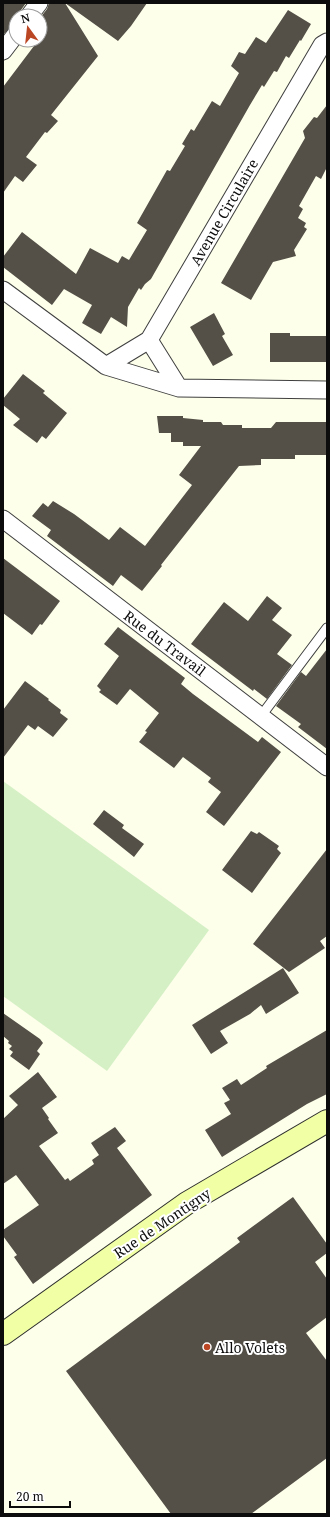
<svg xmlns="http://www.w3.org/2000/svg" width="330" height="1517" viewBox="0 0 330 1517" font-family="'Noto Serif',serif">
<rect width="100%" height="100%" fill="#fdffea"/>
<path fill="#d6f0c6" d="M 3,781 L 209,930 L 107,1071 L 3,996 Z"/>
<path fill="#545048" d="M 3,3 L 26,3 L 21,10 L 19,16 L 16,16 L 16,21 L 3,35 Z
M 49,3 L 147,3 L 131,26 L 118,41 L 65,3 L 98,56 L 51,115 L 58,121 L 47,133 L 45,132 L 26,157 L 37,165 L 23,182 L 15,176 L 3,193 L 3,87 L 37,42 L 36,40 L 40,40 L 40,18 L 47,9 Z
M 288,10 L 311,24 L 301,41 L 300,40 L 289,58 L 286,56 L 277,72 L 274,71 L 264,87 L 262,85 L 250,105 L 151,279 L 145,284 L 141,290 L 139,288 L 128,307 L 127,327 L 111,317 L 101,334 L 82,323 L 92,305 L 64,289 L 52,305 L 3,267 L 3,257 L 22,232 L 76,274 L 90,248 L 118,263 L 122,256 L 129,260 L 147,230 L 137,223 L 167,170 L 170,171 L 185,146 L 182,144 L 191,129 L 194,131 L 212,101 L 220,106 L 239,73 L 231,66 L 239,52 L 245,54 L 256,37 L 266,43 Z
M 327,105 L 327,167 L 321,179 L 316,176 L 299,206 L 303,209 L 298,218 L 306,223 L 304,227 L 307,229 L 294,250 L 296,256 L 273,262 L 251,300 L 221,283 L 305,138 L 303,131 L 314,117 L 317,118 Z
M 214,313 L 225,334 L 222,336 L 233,355 L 213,366 L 190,327 Z
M 270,333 L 290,333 L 290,336 L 327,336 L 327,362 L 270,362 Z
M 23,374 L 45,391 L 43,393 L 67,413 L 46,439 L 42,436 L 37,443 L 13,425 L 20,419 L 3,405 L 3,399 Z
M 157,416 L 183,416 L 183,418 L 203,420 L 203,422 L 221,422 L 223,425 L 242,425 L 242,428 L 271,428 L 276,422 L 327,422 L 327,455 L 295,455 L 295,459 L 261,459 L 261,465 L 239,466 L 161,565 L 162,566 L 142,591 L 121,575 L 113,586 L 47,536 L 51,530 L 32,516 L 43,503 L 48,507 L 53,501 L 74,514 L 109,540 L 120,527 L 145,546 L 192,485 L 179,475 L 201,446 L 183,446 L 183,442 L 171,442 L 171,433 L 159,433 Z
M 3,558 L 60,601 L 42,625 L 40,624 L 32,635 L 3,613 Z
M 267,596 L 282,608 L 272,620 L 292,635 L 277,654 L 292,665 L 267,699 L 254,689 L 253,691 L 191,644 L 224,602 L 248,621 Z
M 118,627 L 185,678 L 181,684 L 193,694 L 258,742 L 262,737 L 281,752 L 224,826 L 206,812 L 221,792 L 208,782 L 211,778 L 183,757 L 174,768 L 139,742 L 147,732 L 145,731 L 159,713 L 130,689 L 117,705 L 99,692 L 101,690 L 97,686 L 119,656 L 104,644 Z
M 327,649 L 327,749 L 298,727 L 301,724 L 276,706 L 301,672 L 306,676 Z
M 25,681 L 49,699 L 48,700 L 61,710 L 60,713 L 68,719 L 53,737 L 38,726 L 35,730 L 28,725 L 3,758 L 3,710 Z
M 104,810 L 124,825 L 122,828 L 144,844 L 134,857 L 93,824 Z
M 251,831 L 257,834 L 259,832 L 279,846 L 277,849 L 281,853 L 252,893 L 222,870 Z
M 327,849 L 327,936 L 320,941 L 325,948 L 289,972 L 253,944 Z
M 283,968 L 299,993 L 266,1014 L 261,1005 L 250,1014 L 220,1031 L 228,1043 L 211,1054 L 192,1025 Z
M 3,1013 L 40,1039 L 43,1043 L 37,1051 L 40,1054 L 29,1070 L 10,1056 L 13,1052 L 9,1049 L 12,1046 L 8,1043 L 9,1041 L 3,1036 Z
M 327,1030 L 327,1094 L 307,1104 L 222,1157 L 205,1130 L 231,1114 L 224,1103 L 230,1100 L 222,1088 L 237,1079 L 241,1085 L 267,1068 L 266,1066 Z
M 38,1072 L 57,1097 L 42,1108 L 49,1118 L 48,1119 L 58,1133 L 39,1146 L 65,1180 L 68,1178 L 70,1181 L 94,1164 L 92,1160 L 99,1155 L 91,1143 L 115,1127 L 126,1141 L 117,1148 L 152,1195 L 33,1284 L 14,1257 L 17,1255 L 3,1236 L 3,1230 L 39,1205 L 16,1175 L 3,1184 L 3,1119 L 18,1105 L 9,1096 Z
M 293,1197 L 327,1244 L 327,1253 L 315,1262 L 327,1279 L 327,1317 L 306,1333 L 327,1361 L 327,1458 L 251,1514 L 171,1514 L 66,1371 L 240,1242 L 237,1238 Z"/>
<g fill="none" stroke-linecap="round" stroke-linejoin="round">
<g stroke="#3f3f3f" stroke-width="11">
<path id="lane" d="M 261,716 L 327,628"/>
</g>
<g stroke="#3f3f3f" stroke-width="19">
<path id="street" d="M 29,16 L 39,3
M 3,51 L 16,34
M 3,290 L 106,366 L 179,388 L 327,390
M 149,340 L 179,388
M 106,366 L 149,340 L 322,45 L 327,42
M 3,519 L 327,767"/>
</g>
<g stroke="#2e2e2e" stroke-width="24">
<path id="secondary" d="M 3,1334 L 187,1203 L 327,1121"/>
</g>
<use href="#lane" stroke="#fff" stroke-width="9"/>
<use href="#street" stroke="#fff" stroke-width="17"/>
<use href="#secondary" stroke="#f1ffa5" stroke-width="22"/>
</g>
<circle fill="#bb4624" stroke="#fff" stroke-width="1.5" cx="207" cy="1347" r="4"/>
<g text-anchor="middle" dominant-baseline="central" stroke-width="4" stroke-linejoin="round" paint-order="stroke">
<g font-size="14" fill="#0c0c0c" stroke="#fff">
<text transform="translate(224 212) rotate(-60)">Avenue Circulaire</text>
<text transform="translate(165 643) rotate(37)">Rue du Travail</text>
<text transform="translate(162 1223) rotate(-34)">Rue de Montigny</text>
</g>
<g font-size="14" fill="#0c0c0c" stroke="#fff" text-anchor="start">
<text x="215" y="1347">Allo Volets</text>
</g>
</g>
<rect width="330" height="1517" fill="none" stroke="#0c0c0c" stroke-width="8"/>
<g transform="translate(28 28) rotate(345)"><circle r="19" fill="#ffffff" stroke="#9e9e9e"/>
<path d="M0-3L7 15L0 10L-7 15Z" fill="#bb4624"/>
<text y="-6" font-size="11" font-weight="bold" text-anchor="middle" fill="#0c0c0c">N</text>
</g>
<path d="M10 1501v6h60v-6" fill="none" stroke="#0c0c0c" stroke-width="2"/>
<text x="16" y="1501" font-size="12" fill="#0c0c0c" stroke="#ffffff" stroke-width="3" paint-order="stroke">20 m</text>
</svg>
